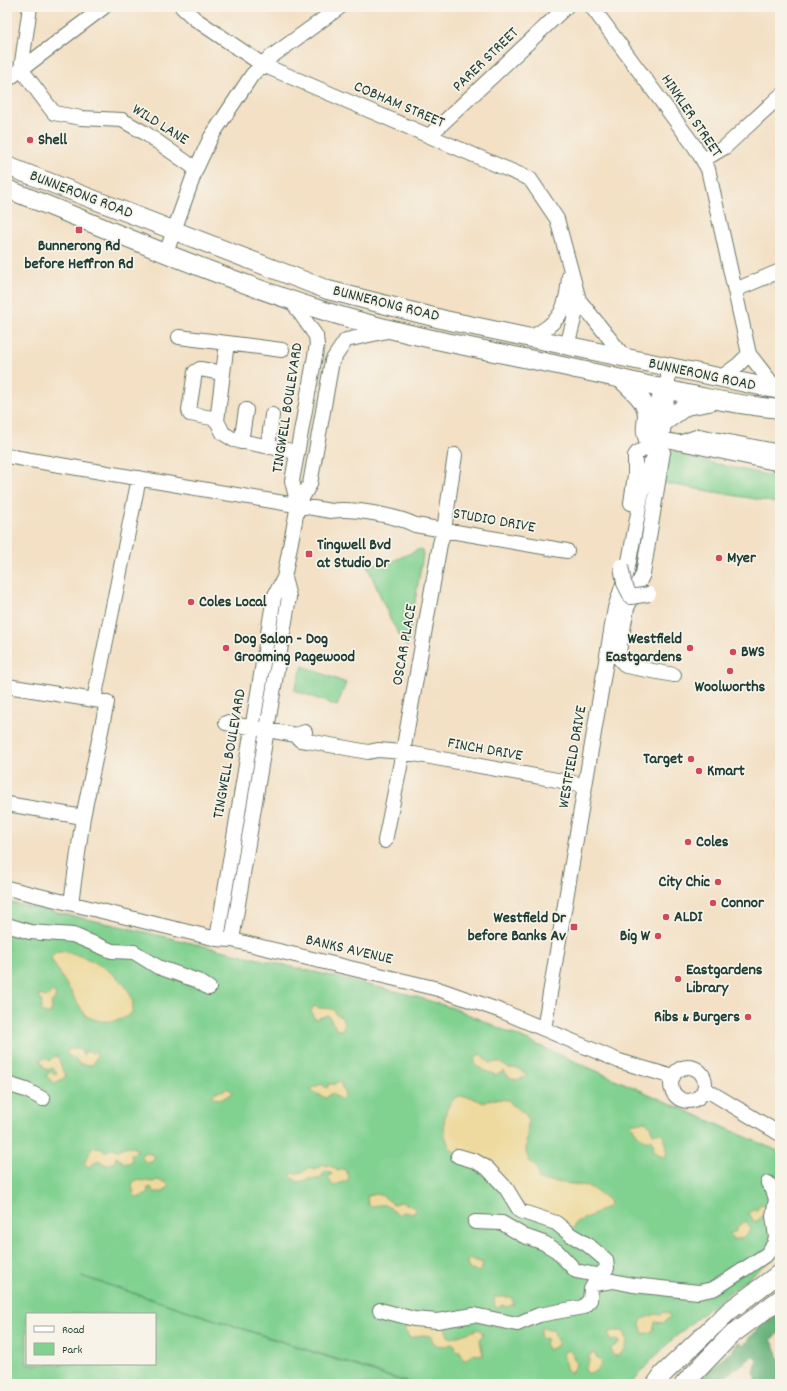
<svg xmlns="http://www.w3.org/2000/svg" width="787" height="1391" viewBox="0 0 787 1391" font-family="Dekko,sans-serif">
<rect width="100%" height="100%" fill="#f7f3e8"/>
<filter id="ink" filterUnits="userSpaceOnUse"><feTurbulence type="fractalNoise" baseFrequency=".025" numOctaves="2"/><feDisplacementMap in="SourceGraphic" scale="8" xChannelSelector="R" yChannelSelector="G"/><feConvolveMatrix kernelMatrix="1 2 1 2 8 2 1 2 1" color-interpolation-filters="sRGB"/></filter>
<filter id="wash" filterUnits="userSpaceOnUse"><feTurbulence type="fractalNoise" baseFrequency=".012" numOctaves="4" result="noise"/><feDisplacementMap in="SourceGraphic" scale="16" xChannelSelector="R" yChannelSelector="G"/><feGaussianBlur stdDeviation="0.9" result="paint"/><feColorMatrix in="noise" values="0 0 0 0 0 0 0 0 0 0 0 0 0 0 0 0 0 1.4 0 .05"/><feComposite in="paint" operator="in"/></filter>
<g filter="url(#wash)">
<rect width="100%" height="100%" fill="#f3e0c5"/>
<path fill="#81d191" stroke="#508762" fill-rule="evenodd" d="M 674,450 L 686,457 L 780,478 L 778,503 L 663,483 L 668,458 L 671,451 Z
M 420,549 L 422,550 L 423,555 L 407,647 L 391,621 L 367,565 L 370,561 L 381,566 Z
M 303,666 L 346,683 L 337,706 L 294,690 Z
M 7,902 L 119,926 L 407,994 L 456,1009 L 780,1152 L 780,1253 C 730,1294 671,1332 631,1384 L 413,1384 L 81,1276 L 410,1384 L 7,1384 ZM 27,1314 L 155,1314 L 155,1364 L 27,1364 Z"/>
<path fill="#68b37b" stroke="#447858" d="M 780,1310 L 780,1332 L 771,1339 C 779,1356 784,1366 776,1384 L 754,1384 L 757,1377 L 754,1374 L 757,1360 L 753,1356 L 718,1382 L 718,1384 L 696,1384 L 711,1368 L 714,1368 L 721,1359 L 733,1351 L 734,1347 L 738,1343 L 744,1345 L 753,1333 Z"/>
<path fill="#eeda9e" stroke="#868c69" d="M 58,951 C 83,951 144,983 131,1014 C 119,1023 98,1024 85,1015 L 51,959 L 52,955 Z
M 54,992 L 56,997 L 51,1003 L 52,1009 L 50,1014 L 46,1014 L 41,1010 L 42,1002 L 38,996 L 40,995 L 45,997 Z
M 314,1006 C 321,1010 328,1007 334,1010 L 336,1015 L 341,1017 L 345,1023 L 342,1030 L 337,1030 L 328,1015 L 316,1019 L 314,1018 L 311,1011 Z
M 76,1048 L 81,1050 L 83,1055 L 86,1051 L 92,1053 L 96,1051 L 97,1055 L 93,1065 L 79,1064 L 76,1059 L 67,1055 L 67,1050 Z
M 480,1054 L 490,1063 L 499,1062 L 508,1068 L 520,1069 L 522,1072 L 525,1072 L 526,1076 C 518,1083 508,1078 504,1071 L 496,1075 C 489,1072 464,1065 480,1054 Z
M 57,1056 C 62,1063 60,1070 66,1076 L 61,1080 L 54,1083 L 47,1077 L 47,1074 L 51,1072 L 55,1074 L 57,1073 L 53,1068 L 48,1070 L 44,1068 L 40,1060 L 46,1058 L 49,1061 L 53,1057 Z
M 337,1082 L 340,1082 L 345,1095 L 341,1100 L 332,1093 L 326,1098 L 311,1091 L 311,1089 L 321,1084 L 327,1088 L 329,1084 L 335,1084 Z
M 228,1088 L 232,1093 L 222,1099 L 213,1098 L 213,1094 C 218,1090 223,1092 228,1088 Z
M 461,1096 L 470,1097 L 484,1103 L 491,1099 L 509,1100 L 512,1105 L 525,1113 L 528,1120 L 526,1152 L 529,1161 L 537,1168 L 539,1180 L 588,1186 L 609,1200 L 610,1205 L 595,1214 L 576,1222 L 572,1231 L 532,1213 L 452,1150 C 440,1137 441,1100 461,1096 Z
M 645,1121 L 650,1126 L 653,1133 L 662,1133 L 667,1146 L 666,1157 L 663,1157 L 654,1151 L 653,1141 L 651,1139 L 648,1141 L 640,1137 L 630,1124 Z
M 127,1146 L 135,1148 L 137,1151 L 131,1155 L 132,1160 L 130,1163 L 125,1163 L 116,1157 L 115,1162 L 111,1163 L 108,1166 L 98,1160 L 89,1167 L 84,1164 L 92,1148 L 100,1147 L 105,1152 L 113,1148 L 118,1150 Z
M 145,1152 L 155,1156 L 151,1163 L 144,1161 L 141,1156 Z
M 323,1165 L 331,1166 L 338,1171 L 344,1169 L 349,1176 L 348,1180 L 333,1186 L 328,1178 L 332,1174 L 326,1171 L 319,1179 L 309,1179 L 298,1182 L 290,1176 L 291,1174 L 303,1172 L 310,1167 L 316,1169 Z
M 137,1180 L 153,1182 L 157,1180 L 167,1183 L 169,1187 L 163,1192 L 154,1192 L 151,1187 L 148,1188 L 147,1194 L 137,1198 L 135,1196 L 132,1186 L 134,1181 Z
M 377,1194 L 383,1196 L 393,1204 L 401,1202 L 413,1207 L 416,1210 L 413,1213 L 403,1212 L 397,1215 C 388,1205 386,1203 373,1206 L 368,1205 L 367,1196 Z
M 760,1204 L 765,1205 L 767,1210 L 760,1219 L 754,1222 L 749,1213 L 753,1210 L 757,1210 Z
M 746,1221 L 750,1228 C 748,1236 740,1240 732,1239 L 730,1233 L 735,1232 L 739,1225 Z
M 468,1258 L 483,1263 L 481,1272 L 470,1270 L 467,1265 Z
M 495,1297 L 511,1297 L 514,1304 L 507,1307 L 502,1305 L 496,1308 L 494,1302 Z
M 664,1312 L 669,1314 L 670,1317 L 663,1323 L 655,1322 L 653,1331 L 643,1334 L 640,1324 L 642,1319 L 656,1314 L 661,1315 Z
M 413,1323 L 445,1327 L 448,1336 L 452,1338 L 479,1329 L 483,1334 L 480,1340 L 483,1356 L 473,1354 L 465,1360 L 462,1358 L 460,1351 L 456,1350 L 455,1345 L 451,1344 L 447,1346 L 435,1345 L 432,1341 L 431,1336 L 423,1335 L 410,1338 L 404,1329 Z
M 542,1327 L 554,1330 L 555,1337 L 558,1339 L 558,1345 L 548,1350 L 545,1344 L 547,1338 L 542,1339 L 540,1336 Z
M 613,1331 L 623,1331 C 630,1340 627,1353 615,1356 L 613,1355 L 610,1349 L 620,1342 L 616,1340 L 610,1341 L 608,1333 Z
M 569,1350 L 572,1352 L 576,1365 L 570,1374 L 566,1369 L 563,1353 Z
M 593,1353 L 596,1354 L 597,1359 L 602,1361 C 601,1369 594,1373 587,1373 L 585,1369 L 589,1362 L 589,1356 Z"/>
</g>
<g filter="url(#ink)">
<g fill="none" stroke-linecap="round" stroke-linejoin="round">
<g stroke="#697667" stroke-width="16">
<path id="minor" d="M 30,7 L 21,69 L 54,113 L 81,118 L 122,120 L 145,133 L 196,169
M 182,7 L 195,19 L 263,65 L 530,179 L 557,219 L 579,300 L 567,346
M 592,7 L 695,147 L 708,169 L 749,354
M 7,80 L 104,7
M 429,136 L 566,7
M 703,160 L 725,147 L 780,96
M 166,253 L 196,169 L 211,137 L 252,75 L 268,59 L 340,7
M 735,290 L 780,271
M 291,300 L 316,336 L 317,345 L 292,481 L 298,505
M 579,300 L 625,358
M 179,337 L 227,343
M 529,338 C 560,323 567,310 569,276
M 282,350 L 227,343 L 223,373 L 200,369 L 195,372 L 189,410 L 190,414 L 212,418 L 217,421 L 223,433 L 234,440 L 297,452
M 719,379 L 738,365 L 749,354 L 777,390
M 217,421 L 223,373
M 652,429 L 662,385
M 662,439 L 780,464
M 241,442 L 246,410
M 679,443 L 699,436 L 780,452
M 268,446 L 272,415
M 660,448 L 663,452 L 643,574 L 627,608 L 618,657 L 626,666 L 674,675
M 7,456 L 331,511 C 350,507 398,516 415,525 L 567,551
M 631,503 L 635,475 L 635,456 L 637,453 L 648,447
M 7,686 L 107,702 L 83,817 L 7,804
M 94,700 L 139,478
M 226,723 L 296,735 L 305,732
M 296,735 L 300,740 L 308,741 L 368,752 L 378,750 L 403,752 L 584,785
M 385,841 L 403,752 L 440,544 L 444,530 L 455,455
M 7,888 L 217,939 L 232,940 L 438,989 L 504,1012 L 619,1061 L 673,1077
M 71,903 L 83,817
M 7,925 L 30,932 L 73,935 L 112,951 L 134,952 L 158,967 L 198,981 L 209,988
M 217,939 L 274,597 L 284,578 L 298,505 L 310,484 L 332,361 L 346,340 L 392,330
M 232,940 L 289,597 L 284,578
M 544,1029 L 615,608 L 627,572 L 642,492 L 649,466 L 660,448 L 662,439 L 668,389 L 668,367
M671 1084a17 17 0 1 1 34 0a17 17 0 1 1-34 0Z
M 7,1084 L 26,1090 L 43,1099
M 705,1089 L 780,1134
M 458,1156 L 475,1161 L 487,1168 L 506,1188 L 520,1211 L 556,1223 L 571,1235 L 588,1245 L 606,1260 L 607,1268 L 601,1274 L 596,1275 L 576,1271 L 557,1251 L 544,1243 L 524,1236 L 502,1223 L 475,1222
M 380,1310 L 414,1319 L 437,1321 L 474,1315 L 517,1324 L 539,1315 L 583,1307 L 590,1300 L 591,1289 L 594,1284 L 613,1281 L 633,1285 L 698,1292 L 713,1289 L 725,1282 L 767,1254 L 774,1244 L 776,1237 L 773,1216 L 776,1199 L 773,1190 L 768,1183"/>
</g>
<g stroke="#697667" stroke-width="20">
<path id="major" d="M 7,166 L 328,290 L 445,320 L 780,390
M 7,189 C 111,230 214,276 321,310 C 406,337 495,351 581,370 C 647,384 713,403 780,409
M 621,379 C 631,389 646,400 647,414 C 647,428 643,427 649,442
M 664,422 L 686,406 L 709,402
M 656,1384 L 663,1374 L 729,1311 L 780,1273
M 684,1384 L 730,1336 L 780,1299"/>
</g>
<use href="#minor" stroke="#fff" stroke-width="14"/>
<use href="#major" stroke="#fff" stroke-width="18"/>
<g stroke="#697667" stroke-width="16" stroke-linecap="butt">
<path id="minor-bridge" d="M 621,566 L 624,583 L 631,597 L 649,594"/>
</g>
<use href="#minor-bridge" stroke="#fff" stroke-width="14"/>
</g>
</g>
<g fill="#d1495b" stroke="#f7f3e8" stroke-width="1.5">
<circle cx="30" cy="140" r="4"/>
<rect x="75" y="226" width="8" height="8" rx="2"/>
<rect x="305" y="550" width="8" height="8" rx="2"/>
<circle cx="719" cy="558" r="4"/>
<circle cx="191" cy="602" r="4"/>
<circle cx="226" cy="648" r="4"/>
<circle cx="690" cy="648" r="4"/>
<circle cx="733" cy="652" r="4"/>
<circle cx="730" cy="671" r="4"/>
<circle cx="691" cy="759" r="4"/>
<circle cx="699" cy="771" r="4"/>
<circle cx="688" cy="842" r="4"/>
<circle cx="718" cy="882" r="4"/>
<circle cx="713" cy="903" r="4"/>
<circle cx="666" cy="917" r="4"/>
<rect x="570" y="923" width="8" height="8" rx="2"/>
<circle cx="658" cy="936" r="4"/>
<circle cx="678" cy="979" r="4"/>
<circle cx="748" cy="1017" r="4"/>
</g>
<g text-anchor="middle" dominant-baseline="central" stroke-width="3.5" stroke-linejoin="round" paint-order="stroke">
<g font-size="16" fill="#1f3d34" stroke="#f7f3e8">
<text transform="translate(486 60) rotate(-44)">PARER STREET</text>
<text transform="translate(399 105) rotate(23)">COBHAM STREET</text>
<text transform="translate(691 116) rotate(56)">HINKLER STREET</text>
<text transform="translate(160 125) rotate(32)">WILD LANE</text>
<text transform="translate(81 195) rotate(21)">BUNNERONG ROAD</text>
<text transform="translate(386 304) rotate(14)">BUNNERONG ROAD</text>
<text transform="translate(702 375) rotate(12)">BUNNERONG ROAD</text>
<text transform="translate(288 408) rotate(-81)">TINGWELL BOULEVARD</text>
<text transform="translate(494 521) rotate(10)">STUDIO DRIVE</text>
<text transform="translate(405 645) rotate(-80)">OSCAR PLACE</text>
<text transform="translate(485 750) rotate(10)">FINCH DRIVE</text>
<text transform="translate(230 754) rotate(-80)">TINGWELL BOULEVARD</text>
<text transform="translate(573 757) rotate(-80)">WESTFIELD DRIVE</text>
<text transform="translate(349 950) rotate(13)">BANKS AVENUE</text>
</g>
<g font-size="16" font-weight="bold" fill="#1f3d34" stroke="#f7f3e8" text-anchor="start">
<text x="38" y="140">Shell</text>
<text x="79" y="246" text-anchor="middle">Bunnerong Rd<tspan x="79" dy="18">before Heffron Rd</tspan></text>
<text x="317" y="545">Tingwell Bvd<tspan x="317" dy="18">at Studio Dr</tspan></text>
<text x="727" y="558">Myer</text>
<text x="199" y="602">Coles Local</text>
<text x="234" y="639">Dog Salon - Dog<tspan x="234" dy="18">Grooming Pagewood</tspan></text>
<text x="682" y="639" text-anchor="end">Westfield<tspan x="682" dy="18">Eastgardens</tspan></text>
<text x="741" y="652">BWS</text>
<text x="730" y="687" text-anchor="middle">Woolworths</text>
<text x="683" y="759" text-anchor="end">Target</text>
<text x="707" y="771">Kmart</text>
<text x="696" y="842">Coles</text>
<text x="710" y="882" text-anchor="end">City Chic</text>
<text x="721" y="903">Connor</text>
<text x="674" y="917">ALDI</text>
<text x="566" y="918" text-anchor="end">Westfield Dr<tspan x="566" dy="18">before Banks Av</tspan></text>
<text x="650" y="936" text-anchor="end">Big W</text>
<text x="686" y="970">Eastgardens<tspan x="686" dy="18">Library</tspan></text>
<text x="740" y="1017" text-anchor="end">Ribs &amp; Burgers</text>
</g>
</g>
<rect width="787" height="1391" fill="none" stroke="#f7f3e8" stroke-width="24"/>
<rect x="26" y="1313" width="130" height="52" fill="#f7f3e8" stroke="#a1aaa0"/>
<rect x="34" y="1326" width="20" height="6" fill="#ffffff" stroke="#a1aaa0"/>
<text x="62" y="1333" font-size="12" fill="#1f3d34">Road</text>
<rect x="34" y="1343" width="20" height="12" fill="#81d191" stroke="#a1aaa0"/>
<text x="62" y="1353" font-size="12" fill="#1f3d34">Park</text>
</svg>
